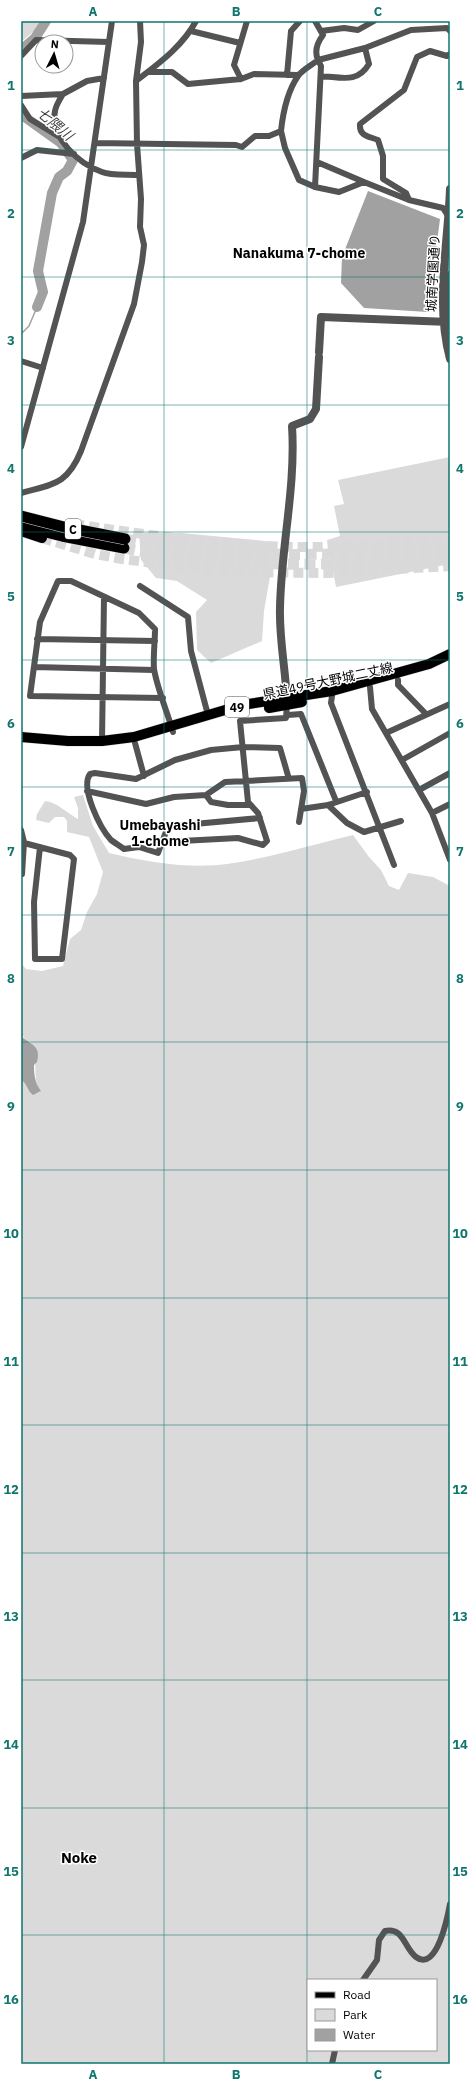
<svg xmlns="http://www.w3.org/2000/svg" width="471" height="2085" viewBox="0 0 471 2085" font-family="'IBM Plex Sans','Noto Sans JP',sans-serif">
<rect width="100%" height="100%" fill="#fff"/>
<path fill="#dadada" fill-rule="evenodd" d="M 21,21 L 40,21 L 34,31 L 21,42 Z
M 450,457 L 450,564 L 336,587 L 327,540 L 340,536 L 334,506 L 344,504 L 338,480 Z
M 139,533 L 181,533 L 276,542 L 264,611 L 262,641 L 211,663 L 197,650 L 196,612 L 207,600 L 177,581 L 156,578 L 141,560 Z
M 83,795 L 93,826 L 109,853 C 147,862 188,869 227,864 C 270,858 311,845 353,835 L 369,857 L 381,870 L 389,886 L 399,890 L 408,873 L 433,877 L 450,886 L 450,2064 L 21,2064 L 21,1080 L 27,1085 L 29,1090 L 36,1093 L 40,1092 C 31,1075 40,1057 30,1041 L 27,1041 L 21,1034 L 21,963 L 26,969 L 42,971 L 63,966 L 70,939 L 81,930 L 87,912 L 97,894 L 103,872 L 89,837 L 67,832 L 67,821 L 64,817 L 55,817 L 49,823 L 36,820 L 37,814 L 45,801 C 57,802 67,813 78,819 L 78,808 L 74,797 ZM 308,1980 L 436,1980 L 436,2050 L 308,2050 Z"/>
<path fill="#a1a1a1" d="M 368,191 L 440,219 L 428,312 L 364,308 L 341,283 L 342,257 Z
M 23,1033 L 22,1037 C 32,1045 41,1046 37,1062 L 34,1065 C 34,1075 35,1083 41,1091 L 33,1095 C 27,1091 28,1084 21,1080 L 21,1034 Z"/>
<g fill="none" stroke-linecap="round" stroke-linejoin="round">
<path stroke="#a1a1a1" stroke-width="1.5" d="M 21,334 L 29,326 L 37,307"/>
<path stroke="#a1a1a1" stroke-width="10" d="M 21,50 L 35,38 L 46,21
M 21,111 L 26,118 L 61,143 L 73,160 L 67,171 L 59,177 L 52,193 L 38,271 L 43,292 L 37,307"/>
<path stroke="#d9d9d9" stroke-width="10" stroke-dasharray="10 5" stroke-linecap="butt" d="M 74,524 C 148,535 221,546 296,547 C 348,548 399,541 450,539
M 42,538 L 95,554 L 122,559 L 226,572 L 327,573 L 450,566"/>
<path stroke="#d9d9d9" stroke-width="11" stroke-dasharray="11 5.5" stroke-linecap="butt" d="M 125,539 C 233,560 341,556 450,548
M 124,548 C 232,570 340,566 450,557"/>
<g stroke="#dbdbdb" stroke-width="11">
<path id="primary" d="M 269,708 L 302,702
M 21,737 L 68,741 L 102,741 L 134,737 L 242,705 L 332,691 L 429,664 L 450,654"/>
</g>
<g stroke="#dbdbdb" stroke-width="11">
<path id="trunk" d="M 21,531 L 42,538"/>
</g>
<g stroke="#dbdbdb" stroke-width="12">
<path id="motorway" d="M 21,526 L 62,536 L 124,548"/>
</g>
<path stroke="#535353" stroke-width="6" d="M 191,31 L 240,43
M 321,31 L 344,28 L 358,30 L 374,21
M 21,56 L 36,40 L 109,42
M 148,72 L 172,72 L 188,84 L 241,79 L 254,74 L 298,75
M 287,75 L 291,31 L 300,21
M 321,76 C 341,77 357,84 369,64 L 365,48
M 241,79 L 234,65 L 247,21
M 136,81 L 141,42 L 140,21
M 63,94 C 60,99 56,105 55,111 C 50,138 79,164 102,172 C 112,176 127,174 138,175
M 21,96 L 63,94 L 87,81 L 104,78
M 21,105 L 30,119 L 58,136
M 281,131 L 285,148 L 299,180 L 315,187 L 339,192 L 364,182 L 409,200 L 443,208 L 449,217
M 95,143 L 236,145 L 242,147 L 255,136 L 269,136 L 281,131 C 283,112 287,92 298,76 C 302,70 312,65 318,60 C 314,51 317,43 323,35 L 315,21
M 21,158 L 37,150 L 74,154
M 317,162 L 364,182
M 315,187 L 321,66 L 318,60 L 365,48 L 411,30 L 447,28 L 450,31
M 409,200 L 406,193 L 383,179 L 383,156 L 378,140 C 368,136 359,136 360,124 L 404,90 L 417,57 L 430,51 L 447,56 L 450,54
M 21,361 L 43,368
M 21,447 L 83,222 L 112,21
M 21,493 C 53,484 67,485 81,451 L 134,304 L 142,262 L 144,245 L 140,227 L 141,199 L 137,144 L 136,81 C 158,64 183,46 196,21
M 140,586 L 188,617 L 191,651 L 208,715
M 37,639 L 155,641
M 34,667 L 154,670
M 398,680 L 398,685 L 426,714
M 370,687 L 372,709 L 432,813 L 450,860
M 332,696 L 331,703 L 394,865
M 163,698 L 30,696 L 40,622 L 58,581 L 71,581 L 139,613 L 155,629 C 155,642 153,656 154,669 C 157,688 168,714 173,732
M 288,715 L 301,714 L 336,801
M 386,733 L 450,704
M 102,741 L 104,597
M 135,743 L 144,776
M 402,760 L 450,733
M 419,790 L 450,773
M 87,791 L 146,804 L 174,797 L 206,795 L 225,782 L 302,778 L 304,791 L 299,822
M 206,795 L 211,802 L 228,805 L 250,805
M 328,805 L 347,823 L 364,832 L 401,821
M 301,809 L 328,805 L 367,792
M 432,813 L 450,804
M 260,818 L 172,826 L 167,829 L 158,853 L 139,847 L 124,849 C 120,846 115,843 111,840 C 100,828 80,788 90,774 L 95,773 L 136,779 L 175,760 L 211,750 L 243,747 L 280,748 L 289,779
M 21,830 L 24,842 L 22,874
M 162,842 L 238,838 L 263,845 L 267,841 L 258,813 L 248,802 L 240,721 L 286,718 L 287,705
M 24,843 L 70,855 L 74,859 L 62,959 L 35,959 L 34,902 L 40,847
M 363,1980 L 377,1960 L 379,1940 L 385,1931 C 404,1927 404,1948 416,1957 C 437,1973 448,1915 450,1904
M 332,2064 L 335,2050"/>
<path stroke="#535353" stroke-width="8" d="M 450,189 C 448,245 435,303 450,359
M 450,275 L 450,326
M 319,352 L 321,317 L 449,322
M 287,703 C 286,671 279,640 280,608 C 281,547 296,487 292,426 L 310,419 L 316,409 L 319,357"/>
<use href="#primary" stroke="#000" stroke-width="10"/>
<use href="#trunk" stroke="#000" stroke-width="10"/>
<use href="#motorway" stroke="#000" stroke-width="11"/>
<g stroke="#dbdbdb" stroke-width="12" stroke-linecap="butt">
<path id="motorway-bridge" d="M 21,516 L 64,527 L 125,539"/>
</g>
<use href="#motorway-bridge" stroke="#000" stroke-width="11"/>
</g>
<path fill="none" stroke="#0f766e" stroke-width="1" stroke-opacity="0.55" d="M 164,21 L 164,2064M 307,21 L 307,2064M 21,150 L 450,150M 21,277 L 450,277M 21,405 L 450,405M 21,532 L 450,532M 21,660 L 450,660M 21,787 L 450,787M 21,915 L 450,915M 21,1042 L 450,1042M 21,1170 L 450,1170M 21,1298 L 450,1298M 21,1425 L 450,1425M 21,1553 L 450,1553M 21,1680 L 450,1680M 21,1808 L 450,1808M 21,1935 L 450,1935"/>
<g text-anchor="middle" dominant-baseline="central" stroke-width="3" stroke-linejoin="round" paint-order="stroke">
<g fill="#fff" stroke="#4c4c4c" stroke-width="1">
<rect x="65" y="519" width="16" height="20" rx="3"/>
<rect x="225" y="697" width="24" height="20" rx="3"/>
</g>
<g font-size="12" font-weight="bold" fill="#000">
<text x="73" y="529">C</text>
<text x="237" y="707">49</text>
</g>
<g font-size="13" fill="#000" stroke="#fff">
<text transform="translate(433 273) rotate(-87)">城南学園通り</text>
<text transform="translate(328 681) rotate(-12)">県道49号大野城二丈線</text>
</g>
<g font-size="14" font-style="italic" fill="#424242" stroke="#fff">
<text transform="translate(55 124) rotate(40)">七隈川</text>
</g>
<g font-size="14" font-weight="bold" fill="#000" stroke="#fff">
<text x="299" y="253">Nanakuma 7-chome</text>
<text x="160" y="825">Umebayashi<tspan x="160" dy="16">1-chome</tspan></text>
</g>
<g font-size="15" font-weight="bold" fill="#000" stroke="#fff">
<text x="79" y="1857">Noke</text>
</g>
</g>
<rect width="471" height="2085" fill="none" stroke="#ffffff" stroke-width="44"/>
<rect x="307" y="1979" width="130" height="72" fill="#ffffff" stroke="#999999"/>
<rect x="315" y="1992" width="20" height="6" fill="#000000" stroke="#999999"/>
<text x="343" y="1999" font-size="12" fill="#000000">Road</text>
<rect x="315" y="2009" width="20" height="12" fill="#dadada" stroke="#999999"/>
<text x="343" y="2019" font-size="12" fill="#000000">Park</text>
<rect x="315" y="2029" width="20" height="12" fill="#a1a1a1" stroke="#999999"/>
<text x="343" y="2039" font-size="12" fill="#000000">Water</text>
<g transform="translate(54 54) rotate(5)"><circle r="19" fill="#ffffff" stroke="#999999"/>
<path d="M0-3L7 15L0 10L-7 15Z" fill="#000000"/>
<text y="-6" font-size="11" font-weight="bold" text-anchor="middle" fill="#000000">N</text>
</g>
<rect x="22" y="22" width="427" height="2041" fill="none" stroke="#0f766e" stroke-width="1.5"/>
<g font-size="13" text-anchor="middle" font-weight="bold" fill="#0f766e">
<text x="93" y="16">A</text>
<text x="236" y="16">B</text>
<text x="378" y="16">C</text>
<text x="11" y="90">1</text>
<text x="460" y="90">1</text>
<text x="11" y="218">2</text>
<text x="460" y="218">2</text>
<text x="11" y="345">3</text>
<text x="460" y="345">3</text>
<text x="11" y="473">4</text>
<text x="460" y="473">4</text>
<text x="11" y="601">5</text>
<text x="460" y="601">5</text>
<text x="11" y="728">6</text>
<text x="460" y="728">6</text>
<text x="11" y="856">7</text>
<text x="460" y="856">7</text>
<text x="11" y="983">8</text>
<text x="460" y="983">8</text>
<text x="11" y="1111">9</text>
<text x="460" y="1111">9</text>
<text x="11" y="1238">10</text>
<text x="460" y="1238">10</text>
<text x="11" y="1366">11</text>
<text x="460" y="1366">11</text>
<text x="11" y="1494">12</text>
<text x="460" y="1494">12</text>
<text x="11" y="1621">13</text>
<text x="460" y="1621">13</text>
<text x="11" y="1749">14</text>
<text x="460" y="1749">14</text>
<text x="11" y="1876">15</text>
<text x="460" y="1876">15</text>
<text x="11" y="2004">16</text>
<text x="460" y="2004">16</text>
<text x="93" y="2079">A</text>
<text x="236" y="2079">B</text>
<text x="378" y="2079">C</text>
</g>
</svg>
